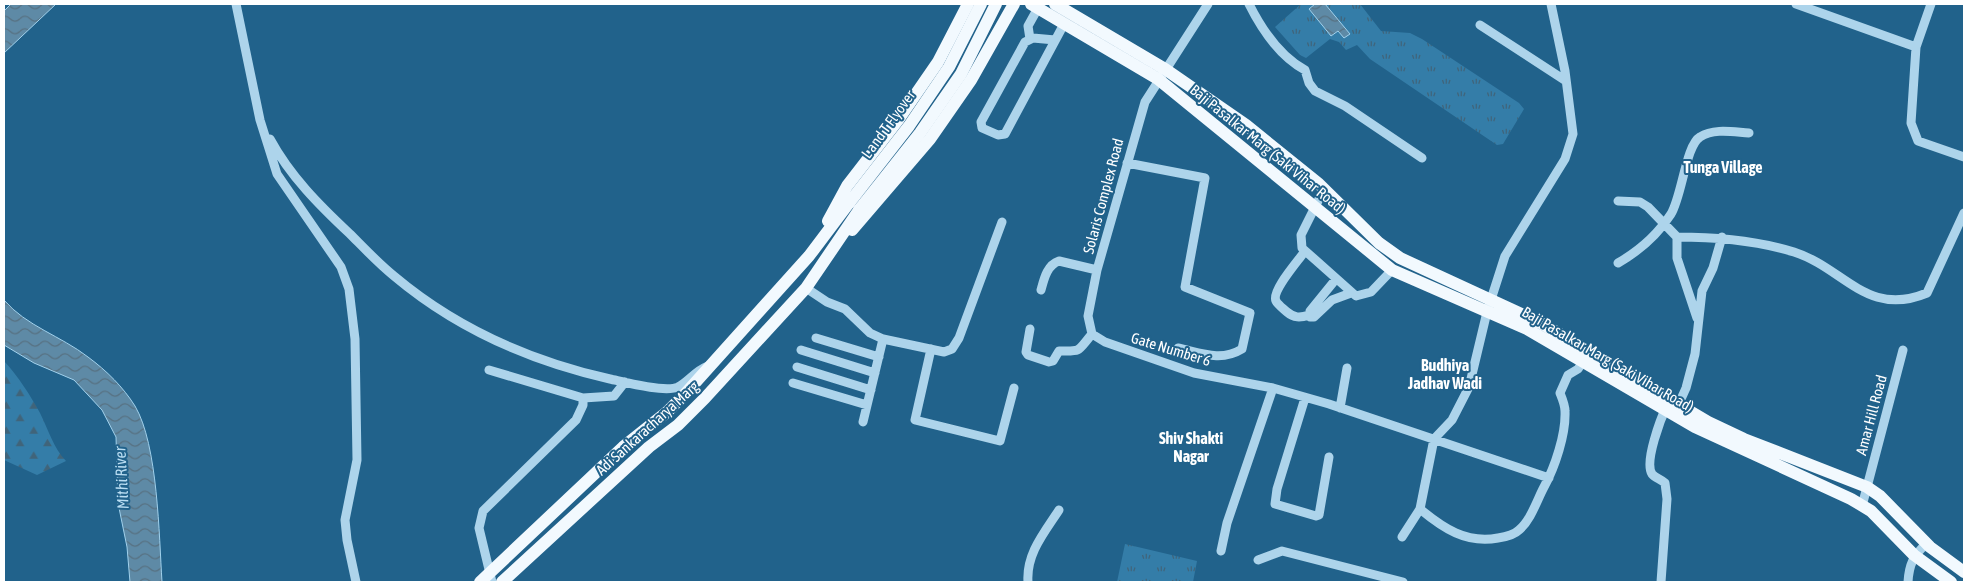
<svg xmlns="http://www.w3.org/2000/svg" width="1968" height="586" viewBox="0 0 1968 586" font-family="'Asap Condensed',sans-serif">
<defs>
<pattern id="forest-firs" width="22" height="20" patternUnits="userSpaceOnUse" patternTransform="scale(1.25)"><rect width="22" height="20" fill="#347da8"/><path d="M5 1l3.5 6h-7zM16 11l3.5 6h-7z" fill="#40647a"/></pattern>
<pattern id="park-tufts" width="24" height="20" patternUnits="userSpaceOnUse" patternTransform="scale(1.25)"><rect width="24" height="20" fill="#347da8"/><path d="M3 7l-1-3M5 7V3M7 7l1-3M15 17l-1-3M17 17v-4M19 17l1-3" fill="none" stroke="#40647a"/></pattern>
<pattern id="water-waves" width="16" height="10" patternUnits="userSpaceOnUse" patternTransform="scale(1.25)"><rect width="16" height="10" fill="#5e8aa6"/><path d="M0 5q4-4 8 0t8 0" fill="none" stroke="#577182"/></pattern>
</defs>
<rect width="100%" height="100%" fill="#21628b"/>
<path fill="url(#forest-firs)" d="M 4,361 C 18,376 30,395 40,413 C 49,431 53,447 66,461 L 37,475 L 4,460 Z"/>
<path fill="url(#park-tufts)" d="M 1301,4 L 1360,4 L 1381,31 L 1410,33 L 1422,39 L 1519,103 L 1524,109 L 1503,144 L 1497,145 L 1370,59 L 1357,45 L 1346,50 L 1339,42 L 1330,39 L 1306,58 L 1300,55 L 1275,27 Z
M 1125,544 L 1197,561 L 1193,582 L 1117,582 Z"/>
<path fill="url(#water-waves)" stroke="#a1d1ec" d="M 11,4 L 56,4 L 4,53 L 4,11 Z
M 1315,4 L 1325,4 L 1350,34 L 1344,38 L 1338,31 L 1331,36 L 1309,9 Z
M 4,300 C 26,326 61,336 88,357 C 107,371 123,387 135,406 C 158,445 159,536 162,582 L 130,582 L 127,547 L 118,503 L 116,437 L 102,410 L 74,380 L 34,363 L 4,345 Z"/>
<g fill="none" stroke-linecap="round" stroke-linejoin="round">
<path stroke="#add4eb" stroke-width="9" d="M 236,4 L 260,120 L 277,174 L 341,267 L 349,289 L 355,339 L 357,460 L 345,520 L 347,540 L 356,582
M 1249,4 C 1262,30 1279,56 1305,70 L 1309,83 L 1315,91 L 1345,106 L 1422,158
M 1551,4 L 1565,71 L 1573,134 L 1565,159 L 1505,256 L 1487,312 L 1469,387 L 1452,420 L 1434,439 L 1420,509 C 1443,528 1466,544 1498,538 C 1505,537 1514,535 1519,530 C 1531,520 1537,500 1544,487 C 1555,467 1566,434 1565,411 C 1565,405 1562,398 1560,393 L 1568,375 L 1578,369 L 1585,359
M 1796,4 L 1916,47 L 1911,123 L 1918,141 L 1964,157
M 1480,25 L 1566,81
M 1030,39 L 1028,26 L 1038,8
M 1055,40 L 1033,38 L 1025,42 L 981,122 L 982,128 L 998,135 L 1005,134 L 1064,24
M 1916,47 L 1931,4
M 270,139 C 290,176 319,205 350,234 C 364,248 378,263 394,276 C 457,329 530,361 610,379 C 624,382 665,393 678,387 C 688,382 695,371 708,366
M 1127,163 L 1205,178 L 1185,287 L 1250,313 L 1242,349 C 1221,362 1201,353 1178,348
M 1324,189 L 1301,235 L 1302,248 L 1356,296 L 1371,292 L 1392,270
M 1618,201 L 1640,202 L 1648,207 L 1677,237 C 1717,237 1755,240 1794,252 C 1844,268 1867,318 1927,293 L 1964,213
M 1677,237 L 1677,258 L 1697,318
M 1305,251 C 1299,260 1271,291 1276,301 C 1278,305 1284,309 1287,312 C 1294,318 1300,318 1309,315
M 1618,263 C 1639,251 1658,234 1671,214 C 1682,196 1686,145 1700,137 C 1714,128 1733,132 1749,133
M 1336,279 L 1310,311 L 1310,317 L 1314,317 L 1332,300 L 1351,293
M 806,288 L 827,302 L 845,309 L 870,333 L 883,339 L 944,352 L 952,349 L 959,338 L 1002,222
M 1041,290 C 1044,279 1047,265 1059,261 L 1097,270
M 1030,329 L 1026,352 L 1028,355 L 1049,362 L 1053,361 L 1059,351 C 1082,351 1076,353 1092,334
M 1092,334 L 1105,342 L 1194,373 L 1273,388 L 1329,404 L 1549,478
M 1092,334 L 1088,316 L 1097,270 L 1145,102 L 1208,4
M 816,338 L 879,357
M 931,349 L 915,420 L 1000,441 L 1014,388
M 801,350 L 875,373
M 797,367 L 871,390
M 489,370 L 583,398 L 583,405 L 576,420 L 483,511 L 479,528 L 492,582
M 793,383 L 867,405
M 583,398 L 614,396 L 625,382
M 1305,398 L 1277,489 L 1275,504 L 1316,516 L 1319,515 L 1329,457
M 1340,408 L 1347,368
M 1677,408 L 1686,388 L 1695,354 L 1702,291 L 1713,268 L 1722,237
M 863,422 L 883,339
M 1862,506 L 1903,350
M 1402,537 L 1420,509
M 1221,551 L 1227,523 L 1273,388
M 1258,560 L 1282,551 L 1403,582
M 1028,582 C 1026,554 1044,533 1059,510
M 1661,582 L 1667,499 L 1665,483 C 1661,479 1655,478 1652,474 C 1644,462 1661,418 1667,405
M 1908,582 C 1909,565 1913,556 1926,544"/>
<path stroke="#f2f9fe" stroke-width="12" d="M 1031,4 L 1158,79 L 1392,270 L 1527,329 L 1695,427 L 1851,499 L 1871,511 L 1914,555 L 1951,582
M 1055,4 L 1165,69 L 1246,125 L 1319,184 L 1379,243 L 1400,258 L 1541,323 L 1708,422 L 1744,439 L 1867,487 L 1880,496 L 1930,547 L 1964,572
M 828,221 L 847,186 L 898,120 L 938,62 L 968,4
M 852,230 L 930,139 L 971,80 L 1014,4
M 480,582 L 623,447 L 667,412 L 685,394 L 809,256 L 849,203
M 502,582 L 649,447 L 678,425 L 705,398 L 806,288 L 859,210"/>
<path stroke="#f2f9fe" stroke-width="12" d="M 849,203 L 909,126 L 949,67 L 981,4
M 859,210 L 920,133 L 961,74 L 996,4"/>
</g>
<g text-anchor="middle" dominant-baseline="central" stroke-width="4" stroke-linejoin="round" paint-order="stroke">
<g font-size="15" fill="#fff" stroke="#21628b">
<text transform="translate(888 124) rotate(-54)">L and T Flyover</text>
<text transform="translate(1268 149) rotate(39)">Baji Pasalkar Marg (Saki Vihar Road)</text>
<text transform="translate(1103 196) rotate(-75)">Solaris Complex Road</text>
<text transform="translate(1171 349) rotate(17)">Gate Number 6</text>
<text transform="translate(1608 359) rotate(30)">Baji Pasalkar Marg (Saki Vihar Road)</text>
<text transform="translate(1871 415) rotate(-75)">Amar Hill Road</text>
<text transform="translate(647 428) rotate(-42)">Adi Sankaracharya Marg</text>
</g>
<g font-size="16" font-weight="bold" fill="#fff" stroke="#21628b">
<text x="1723" y="167">Tunga Village</text>
<text x="1445" y="365">Budhiya<tspan x="1445" dy="18">Jadhav Wadi</tspan></text>
<text x="1191" y="438">Shiv Shakti<tspan x="1191" dy="18">Nagar</tspan></text>
</g>
<g font-size="16" font-style="italic" fill="#b9ddf2" stroke="#21628b">
<text transform="translate(121 478) rotate(-93)">Mithi River</text>
</g>
</g>
<rect width="1968" height="586" fill="none" stroke="#ffffff" stroke-width="10"/>
</svg>
